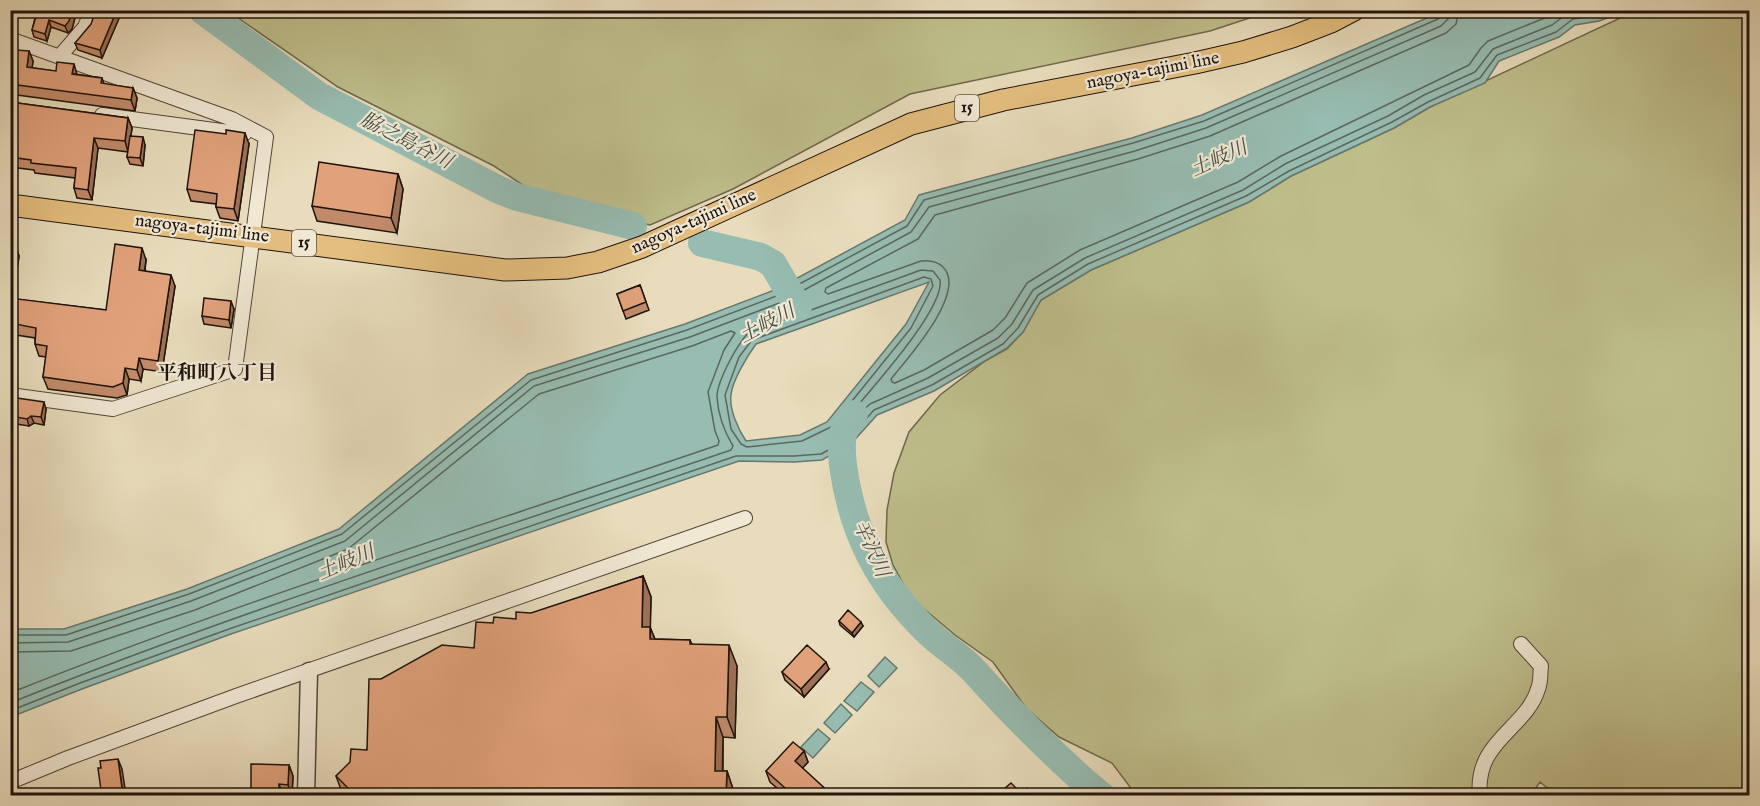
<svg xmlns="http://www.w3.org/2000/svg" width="1760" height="806" viewBox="0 0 1760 806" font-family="'IM FELL English','Noto Serif JP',serif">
<rect width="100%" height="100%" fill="#e8dcbc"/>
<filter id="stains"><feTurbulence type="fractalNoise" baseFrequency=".00333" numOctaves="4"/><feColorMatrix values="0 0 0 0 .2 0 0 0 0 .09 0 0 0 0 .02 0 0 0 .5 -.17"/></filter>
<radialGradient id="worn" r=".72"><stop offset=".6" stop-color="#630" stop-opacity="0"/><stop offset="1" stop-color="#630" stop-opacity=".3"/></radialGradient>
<path fill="#bebe8b" stroke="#6e684c" stroke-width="1.5" d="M 228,11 L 1271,11 L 1210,31 L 910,94 L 733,189 L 650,225 L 547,201 L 494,166 L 338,87 Z
M 1635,11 L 1749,11 L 1749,795 L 1556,795 L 1540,782 L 1530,796 L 1136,795 L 1112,763 L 1059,737 L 1026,708 L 993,662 L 955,635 L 911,598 L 893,565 L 886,542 L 887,510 L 894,473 L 909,432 L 940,395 L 985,361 L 1007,349 L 1023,332 L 1041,300 L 1091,270 L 1249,202 L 1291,176 L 1394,128 L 1430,107 Z"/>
<path fill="#97bcb1" stroke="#67786f" stroke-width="1.5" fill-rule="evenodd" d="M 1443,11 L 1626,11 L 1599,21 L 1575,25 L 1559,37 L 1499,61 L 1485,83 L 1430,107 L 1394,128 L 1291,176 L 1249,202 L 1091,270 L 1041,300 L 1023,332 L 1007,348 L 934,391 L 877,415 L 851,444 L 822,460 L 794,462 L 739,461 L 231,634 L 82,689 L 11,717 L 11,629 L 64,629 L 187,589 L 339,529 L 528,374 L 685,324 L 777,289 L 905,220 L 919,195 L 1132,138 L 1202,115 ZM 929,282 L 906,324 L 827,422 L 800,435 L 746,441 C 738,429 729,409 731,395 C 732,381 748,355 756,344 Z
M 885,657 L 897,668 L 879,687 L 868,676 Z
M 861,682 L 874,692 L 857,711 L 844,701 Z
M 841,704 L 852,715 L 835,733 L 824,723 Z
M 818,729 L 830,739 L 813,758 L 801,747 Z"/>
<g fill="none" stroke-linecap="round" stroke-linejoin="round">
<path stroke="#5b685e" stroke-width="1.5" d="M 1459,10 L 1456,24 L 1446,33 L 1210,136 L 1138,159 L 935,215 L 918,239 L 826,288 L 825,292 L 828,294 L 921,261 C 929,260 937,261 943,267 C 968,292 907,359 891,379 L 892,382 L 895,383 L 924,370 L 993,330 L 1005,318 L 1027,283 L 1080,250 L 1238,182 L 1281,156 L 1469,65 L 1481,48 L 1488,41 L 1547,17 L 1557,10
M 924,277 L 931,279 L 933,286 L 911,328 L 831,427 L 802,441 L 747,447 L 741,444 L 731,429 L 725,395 L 739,357 L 752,340 Z
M 10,635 L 66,635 L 189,594 L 342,534 L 531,380 L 687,330 L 779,295 L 907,226 L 924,200 L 1133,143 L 1204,121 L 1438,19 L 1441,15 L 1442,10
M 10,643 L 68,642 L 191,601 L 345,541 L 534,386 L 690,337 L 782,302 L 911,232 L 929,207 L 1135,151 L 1206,128 L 1441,26 L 1448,19 L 1450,10
M 10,652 L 71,651 L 195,610 L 348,549 L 539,394 L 692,346 L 731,331 L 735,333 L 724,350 L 708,392 L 715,431 L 719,441 L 718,445 C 482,526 242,600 10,693
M 10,703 C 247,608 491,532 731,450 L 733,446 C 724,431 718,414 717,397 C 717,381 737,345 748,333 L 921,270 L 933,271 L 940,280 C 945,308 872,388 853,411 L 853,415 L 857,416 L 870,404 L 928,378 L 998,338 L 1012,324 L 1033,290 L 1085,258 L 1243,190 L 1285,164 L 1388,116 L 1424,95 L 1475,72 L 1493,49 L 1552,25 L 1568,13 L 1578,10
M 10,711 L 80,683 L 229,629 L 736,456 L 794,456 L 821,454 L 847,440 L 874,410 L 932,385 L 1003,344 L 1018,328 L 1038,295 L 1088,264 L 1246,196 L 1289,171 L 1392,122 L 1428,102 L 1480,78 L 1497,55 L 1556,32 L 1573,19 L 1597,15 L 1609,10"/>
<path stroke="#97bcb1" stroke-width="28" d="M 202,10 L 319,96 L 499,190 L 517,197 L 633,226
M 702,243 L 761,257 L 773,264 L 798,307
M 854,414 C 840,425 841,449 843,465 C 852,532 878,583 927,631 C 942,646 961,656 975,672 C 1003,703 1031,732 1061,760 C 1074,772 1087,785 1102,796"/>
<g stroke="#514538" stroke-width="16">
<path id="minor" d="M 10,39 L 232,119 L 266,137
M 60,56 L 85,27 L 92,10
M 10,63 L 14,40
M 102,115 L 244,134
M 10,395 L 113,409 L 235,369 L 266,137
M 10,782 L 68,758 L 236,696 L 745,518
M 1480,796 C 1474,741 1526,729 1538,689 C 1541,682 1540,673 1541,666 L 1521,644"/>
</g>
<g stroke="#514538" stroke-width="19">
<path id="tertiary" d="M 306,796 L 309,671"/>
</g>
<g stroke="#1f130c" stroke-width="23">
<path id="primary" d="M 10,205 L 505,270 L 567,268 L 598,262 L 642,247 L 911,124 L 1003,100 L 1195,63 L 1243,52 L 1292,37 L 1331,22 L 1354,10"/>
</g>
<use href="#minor" stroke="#f0e8d3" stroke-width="14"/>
<use href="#tertiary" stroke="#f0e8d3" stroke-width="16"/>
<use href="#primary" stroke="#e4be7e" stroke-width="21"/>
</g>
<path fill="#c18a6a" stroke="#1f130c" stroke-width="1.5" d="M 25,10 L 77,10 L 72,29 L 68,33 L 51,27 L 47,41 L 34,37 L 32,30 L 36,14 Z
M 120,16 L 102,58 L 78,50 L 75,43 Z
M 29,51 L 33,61 L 32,68 L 102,78 L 104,84 L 133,88 L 137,98 L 135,111 L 10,94 L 10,63 L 12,64 Z
M 10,102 L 128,118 L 132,128 L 131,136 L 145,145 L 143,166 L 130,164 L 127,157 L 128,152 L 98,148 L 92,200 L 77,198 L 74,188 L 75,178 L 35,173 L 34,170 L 10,167 Z
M 249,144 L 238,221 L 220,218 L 216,207 L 216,204 L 191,201 L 187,189 Z
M 398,174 L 403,189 L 397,233 L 317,221 L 312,206 Z
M 10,244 L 15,244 L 19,256 L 13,299 L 106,310 L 146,260 L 145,271 L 175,286 L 162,372 L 143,369 L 141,381 L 129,379 L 127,395 L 117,398 L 48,389 L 43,377 L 46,357 L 39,356 L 35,344 L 35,338 L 10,334 Z
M 640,285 L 649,310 L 626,319 L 617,294 Z
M 234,309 L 231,328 L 204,324 L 202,316 Z
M 10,397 L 46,409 L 44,425 L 34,423 L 29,426 L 10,423 Z
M 643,576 L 651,597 L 650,627 L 655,639 L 690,640 L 692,644 L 737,666 L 735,738 L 723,737 L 723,771 L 727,771 L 734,792 L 734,795 L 343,795 L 336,776 L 367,750 L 381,679 L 474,648 L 493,623 L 516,619 Z
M 839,621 L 863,626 L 854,637 L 840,625 Z
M 829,669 L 804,697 L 785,680 L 782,672 Z
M 804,751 L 808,762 L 802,768 L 832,795 L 785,795 L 770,782 L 766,771 Z
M 289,765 L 293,776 L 292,795 L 251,795 Z"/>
<path fill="#9d7156" stroke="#1f130c" stroke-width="1.5" d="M 72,10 L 77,10 L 72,29 L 68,33 L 65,26 Z
M 117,10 L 118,10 L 120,16 L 102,58 L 100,50 Z
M 49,20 L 51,27 L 47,41 L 45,34 Z
M 29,51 L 33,61 L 31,77 L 27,67 Z
M 74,64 L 77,74 L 72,74 Z
M 133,88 L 137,98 L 135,111 L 131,100 Z
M 128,118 L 132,128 L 128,152 L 125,141 Z
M 245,133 L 249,144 L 238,221 L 234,209 Z
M 143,137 L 145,145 L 143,166 L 140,158 Z
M 94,138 L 98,148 L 92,200 L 88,190 Z
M 398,174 L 403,189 L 397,233 L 391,218 Z
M 15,244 L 19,256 L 11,309 L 10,273 Z
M 142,248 L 146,260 L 143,281 L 139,270 Z
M 171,275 L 175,286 L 162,372 L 158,361 Z
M 231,301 L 234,309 L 231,328 L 229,320 Z
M 139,358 L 143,369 L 141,381 L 137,370 Z
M 125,368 L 129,379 L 127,395 L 123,383 Z
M 44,402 L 46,409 L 44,425 L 41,417 Z
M 31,416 L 34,423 L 29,426 L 27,419 Z
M 643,576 L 651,597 L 650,647 L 642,627 Z
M 861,622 L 863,626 L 854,637 L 852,633 Z
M 650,627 L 658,647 L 650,639 Z
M 729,645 L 737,666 L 735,738 L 727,717 Z
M 826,662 L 829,669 L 804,697 L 801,689 Z
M 716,717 L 723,737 L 722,791 L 715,771 Z
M 804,751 L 808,762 L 799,772 L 795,761 Z
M 118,759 L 122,769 L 126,795 L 123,795 Z
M 289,765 L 293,776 L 292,795 L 288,785 Z
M 727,771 L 734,792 L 734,795 L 726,795 Z
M 279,784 L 283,795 L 279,795 Z"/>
<path fill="#e0a17b" stroke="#1f130c" stroke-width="1.5" d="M 38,10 L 72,10 L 69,21 L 65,26 L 49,20 L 45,34 L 32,30 Z
M 96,10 L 117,10 L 100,50 L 75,43 L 91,24 Z
M 16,50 L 29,51 L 27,67 L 56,71 L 57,62 L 74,64 L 72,74 L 102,78 L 101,83 L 133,88 L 131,100 L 10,84 L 10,63 L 12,64 Z
M 10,102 L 128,118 L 125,141 L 94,138 L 88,190 L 74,188 L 76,168 L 31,163 L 31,160 L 10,157 Z
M 195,130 L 226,134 L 226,130 L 245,133 L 234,209 L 216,207 L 217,194 L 187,189 Z
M 130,136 L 143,137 L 140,158 L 127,157 Z
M 319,162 L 398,174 L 391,218 L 312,206 Z
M 10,244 L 15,244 L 10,273 Z
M 115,244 L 142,248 L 139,270 L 171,275 L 158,361 L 139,358 L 137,370 L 125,368 L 123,383 L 113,387 L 43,377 L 47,346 L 35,344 L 36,328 L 10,323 L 10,298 L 106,310 Z
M 640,285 L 646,302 L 623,311 L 617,294 Z
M 204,298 L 231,301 L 229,320 L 202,316 Z
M 10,397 L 44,402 L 41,417 L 31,416 L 27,419 L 10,416 Z
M 643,576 L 642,627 L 650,627 L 650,639 L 690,640 L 690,644 L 729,645 L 727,717 L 716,717 L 715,771 L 727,771 L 726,795 L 348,795 L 348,788 L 336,776 L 350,762 L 351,749 L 367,750 L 369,679 L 381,679 L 442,645 L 474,648 L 476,622 L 493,623 L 494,617 L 516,619 L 516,612 L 531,613 Z
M 848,610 L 861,622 L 852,633 L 839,621 Z
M 807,645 L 826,662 L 801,689 L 782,672 Z
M 793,742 L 804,751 L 795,761 L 832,795 L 793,795 L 766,771 Z
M 118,759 L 123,795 L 99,795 L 98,790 L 101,790 L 98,768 L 101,768 L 100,761 Z
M 251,764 L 289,765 L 288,785 L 279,784 L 279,795 L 251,795 Z
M 1011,783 L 1022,794 L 1027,788 L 1034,795 L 997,795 Z
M 55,792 L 68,792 L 68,795 L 47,795 L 56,795 Z"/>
<g text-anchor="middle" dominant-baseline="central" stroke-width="4.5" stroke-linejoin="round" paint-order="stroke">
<g fill="#f0e8d3" stroke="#5e5348" stroke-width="1.5">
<rect x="955" y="95" width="24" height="26" rx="4.5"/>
<rect x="292" y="230" width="24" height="26" rx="4.5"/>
</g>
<g font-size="16" font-weight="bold" fill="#1f130c">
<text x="967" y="108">15</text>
<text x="304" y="243">15</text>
</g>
<g font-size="18" fill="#1f130c" stroke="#f0e8d3">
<text transform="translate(1153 71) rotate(-11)">nagoya-tajimi line</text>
<text transform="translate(694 222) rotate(-24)">nagoya-tajimi line</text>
<text transform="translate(202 229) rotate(7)">nagoya-tajimi line</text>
</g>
<g font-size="20" font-style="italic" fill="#494e46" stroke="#f0e8d3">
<text transform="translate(406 141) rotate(27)">脇之島谷川</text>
<text transform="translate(1219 159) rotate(-24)">土岐川</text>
<text transform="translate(767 324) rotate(-28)">土岐川</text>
<text transform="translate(871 549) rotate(66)">辛沢川</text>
<text transform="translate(346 563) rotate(-23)">土岐川</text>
</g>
<g font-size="20" font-weight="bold" fill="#1f130c" stroke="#f0e8d3">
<text x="217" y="373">平和町八丁目</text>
</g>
</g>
<rect width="1760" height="806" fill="none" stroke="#e8dcbc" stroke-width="36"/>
<rect x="12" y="12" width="1736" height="782" fill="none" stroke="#1f130c" stroke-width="3"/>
<rect x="18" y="18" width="1724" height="770" fill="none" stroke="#1f130c" stroke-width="1.5"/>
<rect width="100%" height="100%" filter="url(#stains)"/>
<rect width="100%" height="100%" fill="url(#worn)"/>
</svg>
